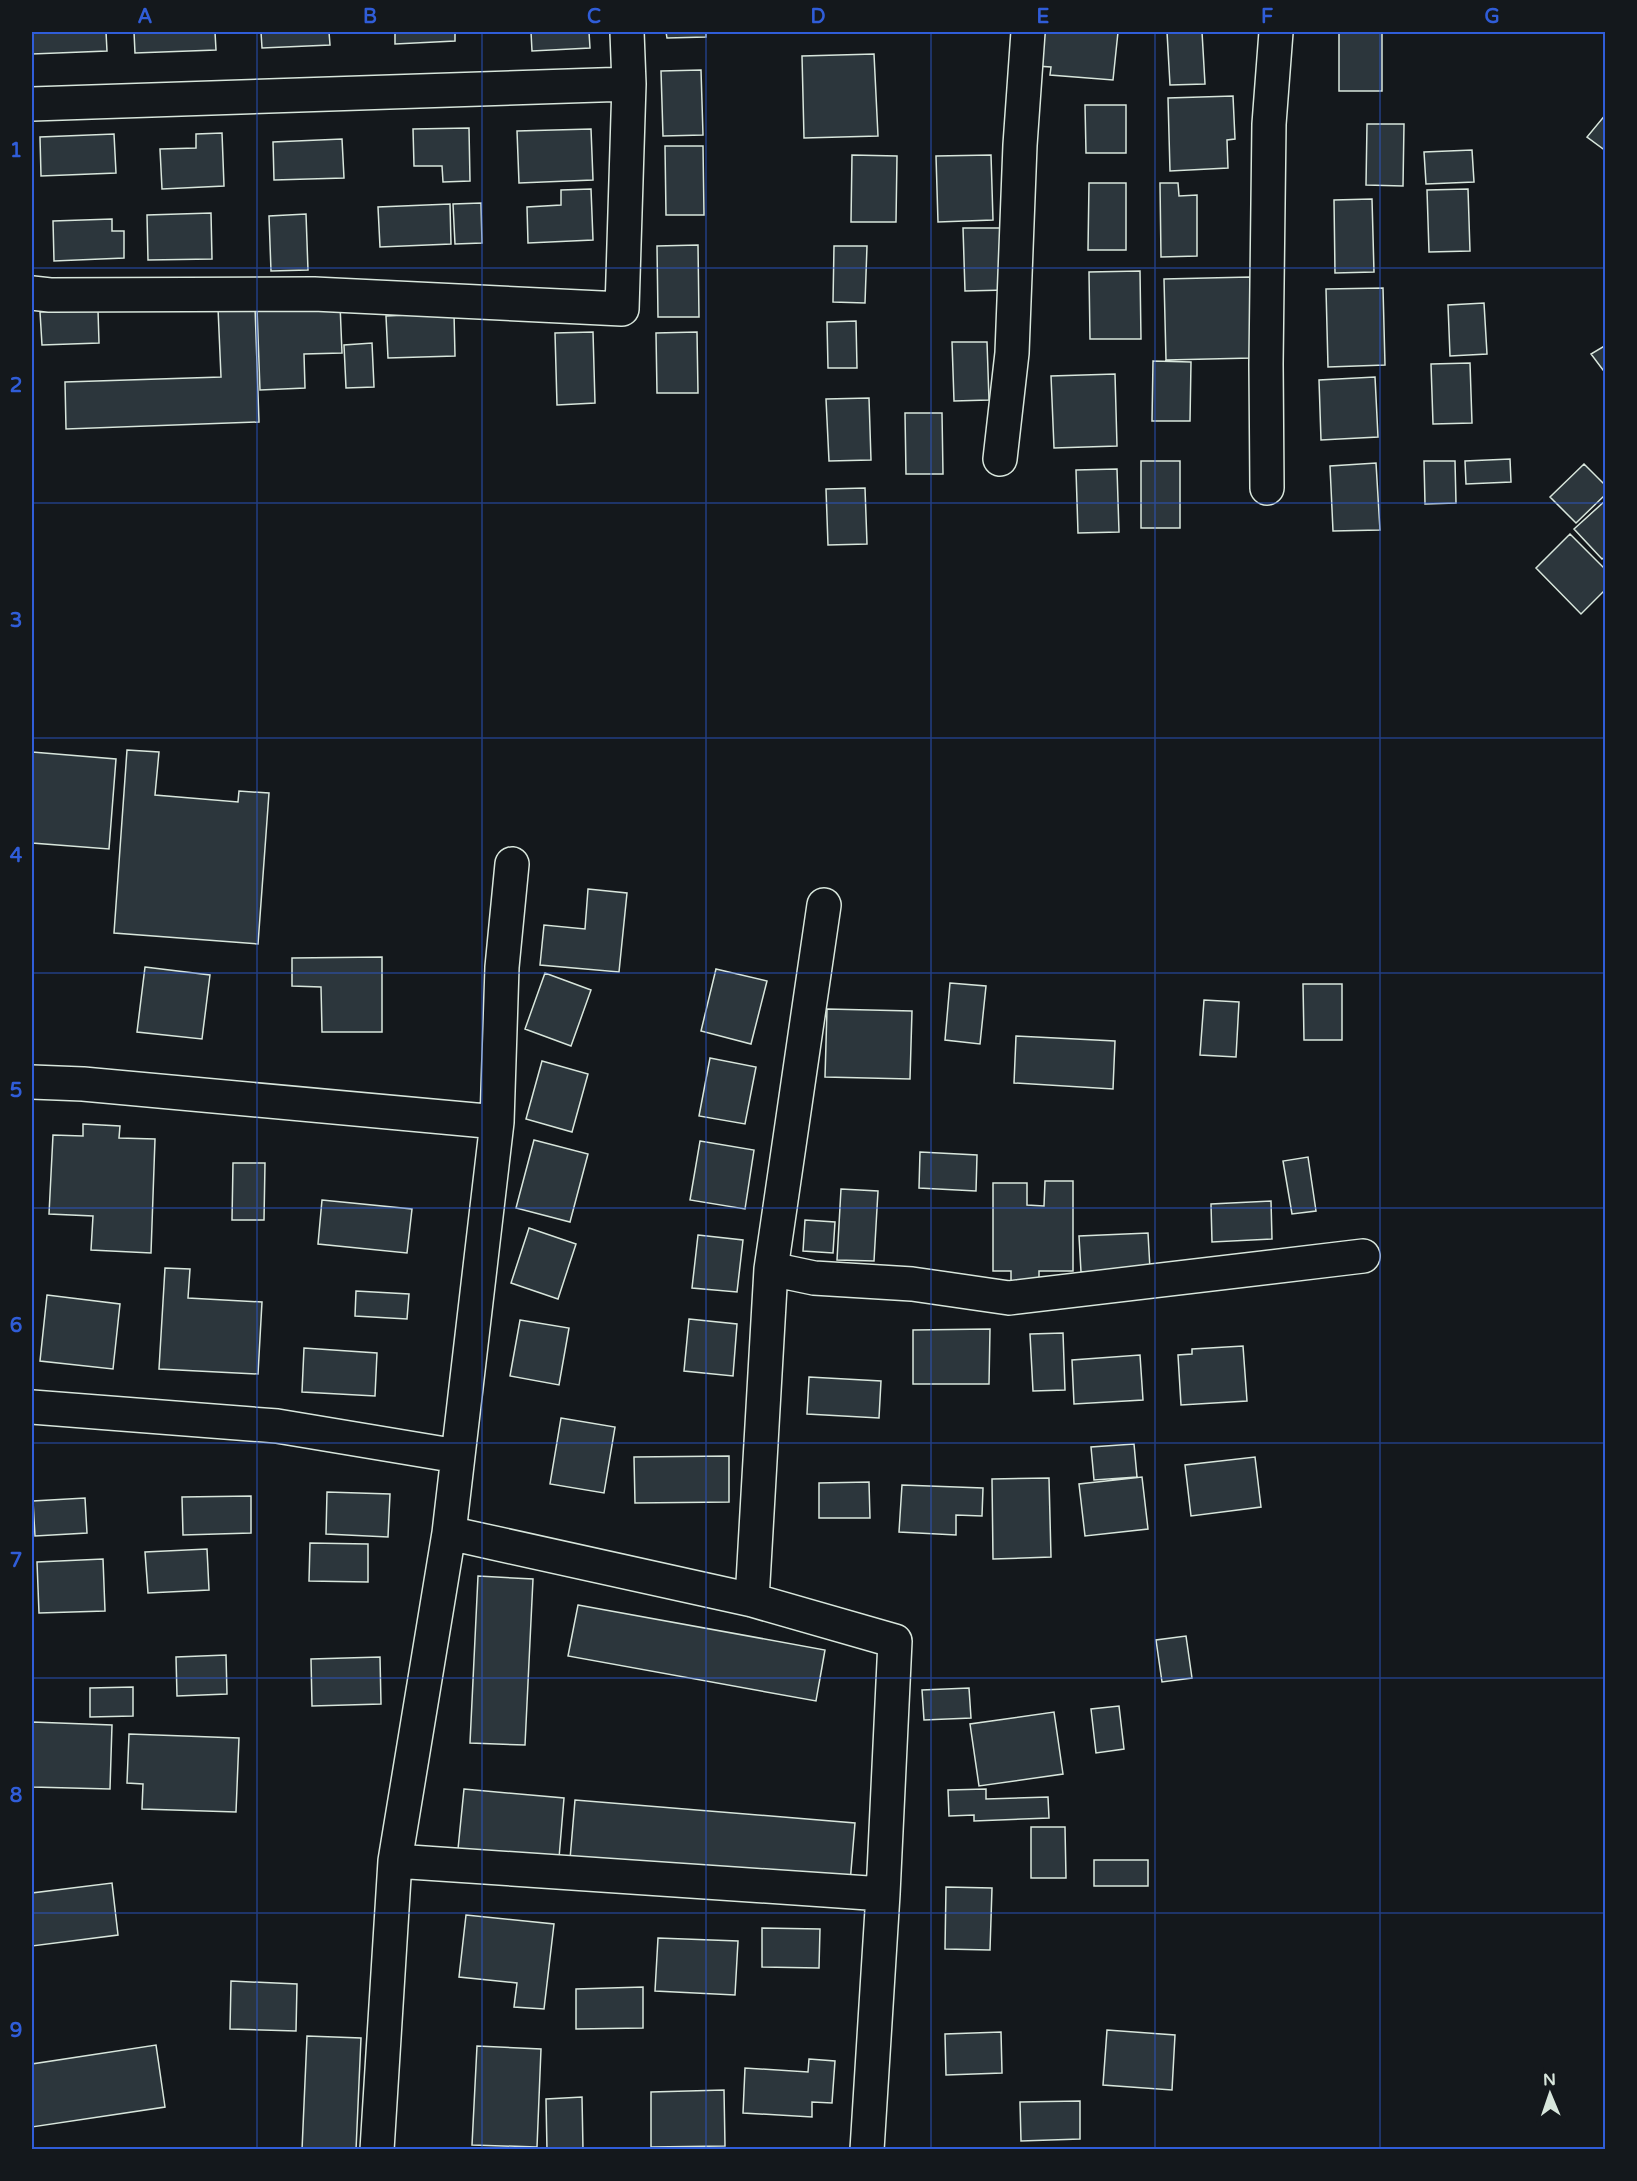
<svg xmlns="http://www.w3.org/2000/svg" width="1637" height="2181" viewBox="0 0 1637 2181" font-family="'Varela Round',sans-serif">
<rect width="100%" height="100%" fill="#14181c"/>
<path fill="#2c363c" stroke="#d8e6dc" stroke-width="1.5" d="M 32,32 L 106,32 L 107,51 L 32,54 Z
M 134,32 L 215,32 L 216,50 L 135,53 Z
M 261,32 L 329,32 L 330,45 L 262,48 Z
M 395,32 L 455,32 L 455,41 L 395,44 Z
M 531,32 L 589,32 L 590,48 L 532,51 Z
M 666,32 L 706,32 L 706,37 L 667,38 Z
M 831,32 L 886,32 L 831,33 Z
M 1039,32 L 1118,32 L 1113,80 L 1050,75 L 1051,67 L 1036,66 Z
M 1167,32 L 1202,32 L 1205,84 L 1170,85 Z
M 1339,32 L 1382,32 L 1382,91 L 1339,91 Z
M 874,54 L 878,136 L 804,138 L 802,56 Z
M 701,70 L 703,135 L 663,136 L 661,71 Z
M 1233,96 L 1235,139 L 1227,140 L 1228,168 L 1170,171 L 1168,98 Z
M 1085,105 L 1126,105 L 1126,153 L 1086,153 Z
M 1606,114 L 1606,151 L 1587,137 Z
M 1367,124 L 1404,124 L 1403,186 L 1366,185 Z
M 469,128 L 470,181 L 443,182 L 442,166 L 414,166 L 413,129 Z
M 591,129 L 593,180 L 519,183 L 517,131 Z
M 222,133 L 224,186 L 162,189 L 160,149 L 196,148 L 196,134 Z
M 114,134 L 116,173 L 41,176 L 40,137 Z
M 342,139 L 344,178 L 274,180 L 273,142 Z
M 665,146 L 703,146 L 704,215 L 666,215 Z
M 1472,150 L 1474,182 L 1426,184 L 1424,152 Z
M 852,155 L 897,156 L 896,222 L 851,222 Z
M 991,155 L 993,220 L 938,222 L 936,156 Z
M 1089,183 L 1126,183 L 1126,250 L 1088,250 Z
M 1160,183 L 1178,183 L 1179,196 L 1197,195 L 1197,256 L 1161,257 Z
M 591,189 L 593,240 L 528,243 L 527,207 L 561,205 L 561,190 Z
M 1468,189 L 1470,251 L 1429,252 L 1427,190 Z
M 1372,199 L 1374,272 L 1335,273 L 1334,200 Z
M 481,203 L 482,243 L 455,244 L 453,204 Z
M 450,204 L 451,244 L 380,247 L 378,207 Z
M 211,213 L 212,259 L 148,260 L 147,215 Z
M 306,214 L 308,270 L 271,271 L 269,216 Z
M 112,219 L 112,231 L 124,231 L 124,258 L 54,261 L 53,221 Z
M 963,228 L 1005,228 L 1006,290 L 965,291 Z
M 698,245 L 699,317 L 658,317 L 657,246 Z
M 834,246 L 867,246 L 865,303 L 833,302 Z
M 1140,271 L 1141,339 L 1090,339 L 1089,272 Z
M 1250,277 L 1252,358 L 1166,360 L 1164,279 Z
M 1383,288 L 1385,365 L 1328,367 L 1326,289 Z
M 1484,303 L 1487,354 L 1450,356 L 1448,305 Z
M 340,304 L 342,353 L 304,354 L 305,388 L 260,390 L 257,308 Z
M 255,307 L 259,422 L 66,429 L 65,382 L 221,377 L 218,308 Z
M 98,310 L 99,343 L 42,345 L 40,312 Z
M 454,313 L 455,356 L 388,358 L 386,316 Z
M 856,321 L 857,368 L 828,368 L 827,322 Z
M 593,332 L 595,403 L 557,405 L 555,333 Z
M 697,332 L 698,393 L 657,393 L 656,333 Z
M 952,342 L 987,342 L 989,400 L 954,401 Z
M 372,343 L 374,387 L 346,388 L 344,345 Z
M 1606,345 L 1606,374 L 1591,354 Z
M 1153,361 L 1191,362 L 1190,421 L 1152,421 Z
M 1470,363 L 1472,423 L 1433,424 L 1431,364 Z
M 1115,374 L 1117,446 L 1054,448 L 1051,376 Z
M 1375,377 L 1378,437 L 1321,440 L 1319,380 Z
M 869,398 L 871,460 L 829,461 L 826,399 Z
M 905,413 L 942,413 L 943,474 L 906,474 Z
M 1510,459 L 1511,482 L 1466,484 L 1465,461 Z
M 1141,461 L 1180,461 L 1180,528 L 1141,528 Z
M 1424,461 L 1455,461 L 1456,503 L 1425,504 Z
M 1376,463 L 1380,530 L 1333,531 L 1330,466 Z
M 1584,464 L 1606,486 L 1606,494 L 1576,523 L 1550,497 Z
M 1117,469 L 1119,532 L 1078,533 L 1076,470 Z
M 865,488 L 867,544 L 828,545 L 826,489 Z
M 1606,500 L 1606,556 L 1602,559 L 1574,529 Z
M 1570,534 L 1606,570 L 1606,589 L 1581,614 L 1536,568 Z
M 127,750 L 159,752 L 155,795 L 238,802 L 239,791 L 269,793 L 258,944 L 114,933 Z
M 32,752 L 116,759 L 109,849 L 32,843 Z
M 588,889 L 627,893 L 619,972 L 540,965 L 544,925 L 585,929 Z
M 382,957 L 382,1032 L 322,1032 L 321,987 L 292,986 L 292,958 Z
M 145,967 L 210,975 L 202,1039 L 137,1032 Z
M 716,969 L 767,981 L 751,1044 L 701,1031 Z
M 545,973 L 591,990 L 571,1046 L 525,1029 Z
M 950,983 L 986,986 L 980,1044 L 945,1040 Z
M 1303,984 L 1342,984 L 1342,1040 L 1304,1040 Z
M 1204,1000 L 1239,1002 L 1236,1057 L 1200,1055 Z
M 827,1009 L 912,1011 L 910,1079 L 825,1077 Z
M 1016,1036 L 1115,1041 L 1113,1089 L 1014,1083 Z
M 710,1058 L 756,1067 L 745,1124 L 699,1116 Z
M 542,1061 L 588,1074 L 572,1132 L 526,1119 Z
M 83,1124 L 120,1126 L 119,1138 L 155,1139 L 151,1253 L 91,1250 L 93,1216 L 49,1214 L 53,1135 L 83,1136 Z
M 534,1140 L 588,1154 L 570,1222 L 516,1208 Z
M 700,1141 L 754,1150 L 745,1209 L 690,1200 Z
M 920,1152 L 977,1155 L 976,1191 L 919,1188 Z
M 1308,1157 L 1316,1211 L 1292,1214 L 1283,1161 Z
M 233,1163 L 265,1163 L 264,1220 L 232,1220 Z
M 1045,1181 L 1073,1181 L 1073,1271 L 1039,1271 L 1039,1289 L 1011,1289 L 1011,1271 L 993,1271 L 993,1183 L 1027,1183 L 1027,1205 L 1044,1206 Z
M 841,1189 L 878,1191 L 874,1261 L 837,1260 Z
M 322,1200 L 412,1209 L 407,1253 L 318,1244 Z
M 1271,1201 L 1272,1239 L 1212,1242 L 1211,1204 Z
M 805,1220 L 835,1222 L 833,1253 L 803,1251 Z
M 529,1228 L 576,1244 L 558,1299 L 511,1283 Z
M 1148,1233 L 1150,1269 L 1081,1272 L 1079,1236 Z
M 698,1235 L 743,1240 L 737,1292 L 692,1288 Z
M 165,1268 L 190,1269 L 188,1298 L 262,1302 L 258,1374 L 159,1369 Z
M 356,1291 L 409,1294 L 407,1319 L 355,1316 Z
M 47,1295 L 120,1304 L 113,1369 L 40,1361 Z
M 689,1319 L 737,1324 L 733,1376 L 684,1371 Z
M 520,1320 L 569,1328 L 559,1385 L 510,1376 Z
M 990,1329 L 989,1384 L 913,1384 L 913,1330 Z
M 1063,1333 L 1065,1390 L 1033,1391 L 1030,1334 Z
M 1243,1346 L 1247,1401 L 1181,1405 L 1178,1355 L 1192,1354 L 1192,1349 Z
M 304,1348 L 377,1353 L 375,1396 L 302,1392 Z
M 1140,1355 L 1143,1400 L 1074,1404 L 1072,1360 Z
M 809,1377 L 881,1381 L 879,1418 L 807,1414 Z
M 561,1418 L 615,1427 L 604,1493 L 550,1484 Z
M 1134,1444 L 1137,1477 L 1094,1480 L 1091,1447 Z
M 729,1456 L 729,1502 L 635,1503 L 634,1457 Z
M 1255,1457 L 1261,1507 L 1191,1516 L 1185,1465 Z
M 1142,1477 L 1148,1529 L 1085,1536 L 1079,1484 Z
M 1049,1478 L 1051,1557 L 993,1559 L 992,1479 Z
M 869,1482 L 870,1518 L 819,1518 L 819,1483 Z
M 902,1485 L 983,1488 L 982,1516 L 956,1515 L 956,1535 L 899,1532 Z
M 327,1492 L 390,1494 L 388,1537 L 326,1534 Z
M 251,1496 L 251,1533 L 183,1535 L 182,1497 Z
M 85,1498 L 87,1533 L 35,1536 L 33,1501 Z
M 310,1543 L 368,1544 L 368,1582 L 309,1581 Z
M 207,1549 L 209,1590 L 148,1593 L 145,1552 Z
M 103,1559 L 105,1611 L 39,1613 L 37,1562 Z
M 478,1576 L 533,1579 L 525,1745 L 470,1743 Z
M 578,1605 L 825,1650 L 816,1701 L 568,1656 Z
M 1186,1636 L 1192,1678 L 1162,1682 L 1156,1640 Z
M 226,1655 L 227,1694 L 177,1696 L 176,1657 Z
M 380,1657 L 381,1704 L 312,1706 L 311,1659 Z
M 133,1687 L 133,1716 L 90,1717 L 90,1688 Z
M 969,1688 L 971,1718 L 924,1720 L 922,1690 Z
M 1119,1706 L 1124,1749 L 1096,1753 L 1091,1709 Z
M 1054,1712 L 1063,1774 L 979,1786 L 970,1724 Z
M 32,1722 L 112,1725 L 110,1789 L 32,1787 Z
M 129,1734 L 239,1738 L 236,1812 L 142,1809 L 143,1784 L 127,1783 Z
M 464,1789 L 564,1798 L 559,1858 L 458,1849 Z
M 986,1789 L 986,1799 L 1048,1797 L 1049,1818 L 974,1821 L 974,1815 L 949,1816 L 948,1790 Z
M 575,1800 L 855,1823 L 850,1883 L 570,1859 Z
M 1031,1827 L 1065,1827 L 1066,1878 L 1031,1878 Z
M 1094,1860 L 1148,1860 L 1148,1886 L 1094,1886 Z
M 112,1883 L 118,1935 L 32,1946 L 32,1893 Z
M 946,1887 L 992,1888 L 990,1950 L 945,1949 Z
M 466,1915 L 554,1924 L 544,2009 L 514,2007 L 517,1983 L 459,1977 Z
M 762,1928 L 820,1929 L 819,1968 L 762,1967 Z
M 658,1938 L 738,1941 L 735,1995 L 655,1991 Z
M 231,1981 L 297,1984 L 296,2031 L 230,2029 Z
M 643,1987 L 643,2028 L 576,2029 L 576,1989 Z
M 1107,2030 L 1175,2035 L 1172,2090 L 1103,2085 Z
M 1001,2032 L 1002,2073 L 946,2075 L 945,2034 Z
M 307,2036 L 361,2038 L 356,2150 L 302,2150 Z
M 156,2045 L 165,2107 L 32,2127 L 32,2064 Z
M 477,2046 L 541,2049 L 537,2147 L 472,2145 Z
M 809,2059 L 835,2061 L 832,2103 L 812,2102 L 812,2117 L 743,2113 L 745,2068 L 808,2072 Z
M 724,2090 L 725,2146 L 651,2147 L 651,2092 Z
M 582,2097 L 583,2150 L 547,2150 L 546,2099 Z
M 1080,2101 L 1080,2139 L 1021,2141 L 1020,2102 Z"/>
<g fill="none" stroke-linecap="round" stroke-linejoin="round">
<g stroke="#d8e6dc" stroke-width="36">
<path id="street" d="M 32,104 L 629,84
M 32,293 L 50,295 L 314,294 L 622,309 L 629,84 L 627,32
M 1000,459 L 1012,353 L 1020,145 L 1028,32
M 1267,488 L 1266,364 L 1269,124 L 1276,32
M 32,1082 L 83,1084 L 497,1122
M 771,1269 L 814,1278 L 912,1284 L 1009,1298 L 1363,1256
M 32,1407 L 277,1426 L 457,1456
M 449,1533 L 752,1600 L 895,1641 L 883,1894 L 867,2150
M 752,1600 L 771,1269 L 824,905
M 395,1861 L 883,1894
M 377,2150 L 395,1861 L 449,1533 L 497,1122 L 502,967 L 512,864"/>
</g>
<use href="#street" stroke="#14181c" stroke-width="33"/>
</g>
<path fill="none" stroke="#305dd8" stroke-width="1.5" stroke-opacity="0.55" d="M 257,32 L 257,2150M 482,32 L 482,2150M 706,32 L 706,2150M 931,32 L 931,2150M 1155,32 L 1155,2150M 1380,32 L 1380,2150M 32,268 L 1606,268M 32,503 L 1606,503M 32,738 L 1606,738M 32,973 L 1606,973M 32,1208 L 1606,1208M 32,1443 L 1606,1443M 32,1678 L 1606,1678M 32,1913 L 1606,1913"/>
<rect width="1637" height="2181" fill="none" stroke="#14181c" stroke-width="66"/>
<g transform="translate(1550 2094) rotate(358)" stroke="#14181c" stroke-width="4.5" paint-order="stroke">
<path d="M0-4.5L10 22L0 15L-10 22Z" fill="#d8e6dc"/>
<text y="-9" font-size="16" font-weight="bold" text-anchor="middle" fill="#d8e6dc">N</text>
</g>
<rect x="33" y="33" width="1571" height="2115" fill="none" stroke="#305dd8" stroke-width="2"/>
<g font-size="20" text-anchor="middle" font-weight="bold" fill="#305dd8">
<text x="145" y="23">A</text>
<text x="370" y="23">B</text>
<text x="594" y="23">C</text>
<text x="818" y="23">D</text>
<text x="1043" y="23">E</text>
<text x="1267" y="23">F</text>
<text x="1492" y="23">G</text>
<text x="16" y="157">1</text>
<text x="16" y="392">2</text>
<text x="16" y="627">3</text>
<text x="16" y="862">4</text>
<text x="16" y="1097">5</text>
<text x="16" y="1332">6</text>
<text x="16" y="1567">7</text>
<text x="16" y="1802">8</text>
<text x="16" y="2037">9</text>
</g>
</svg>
